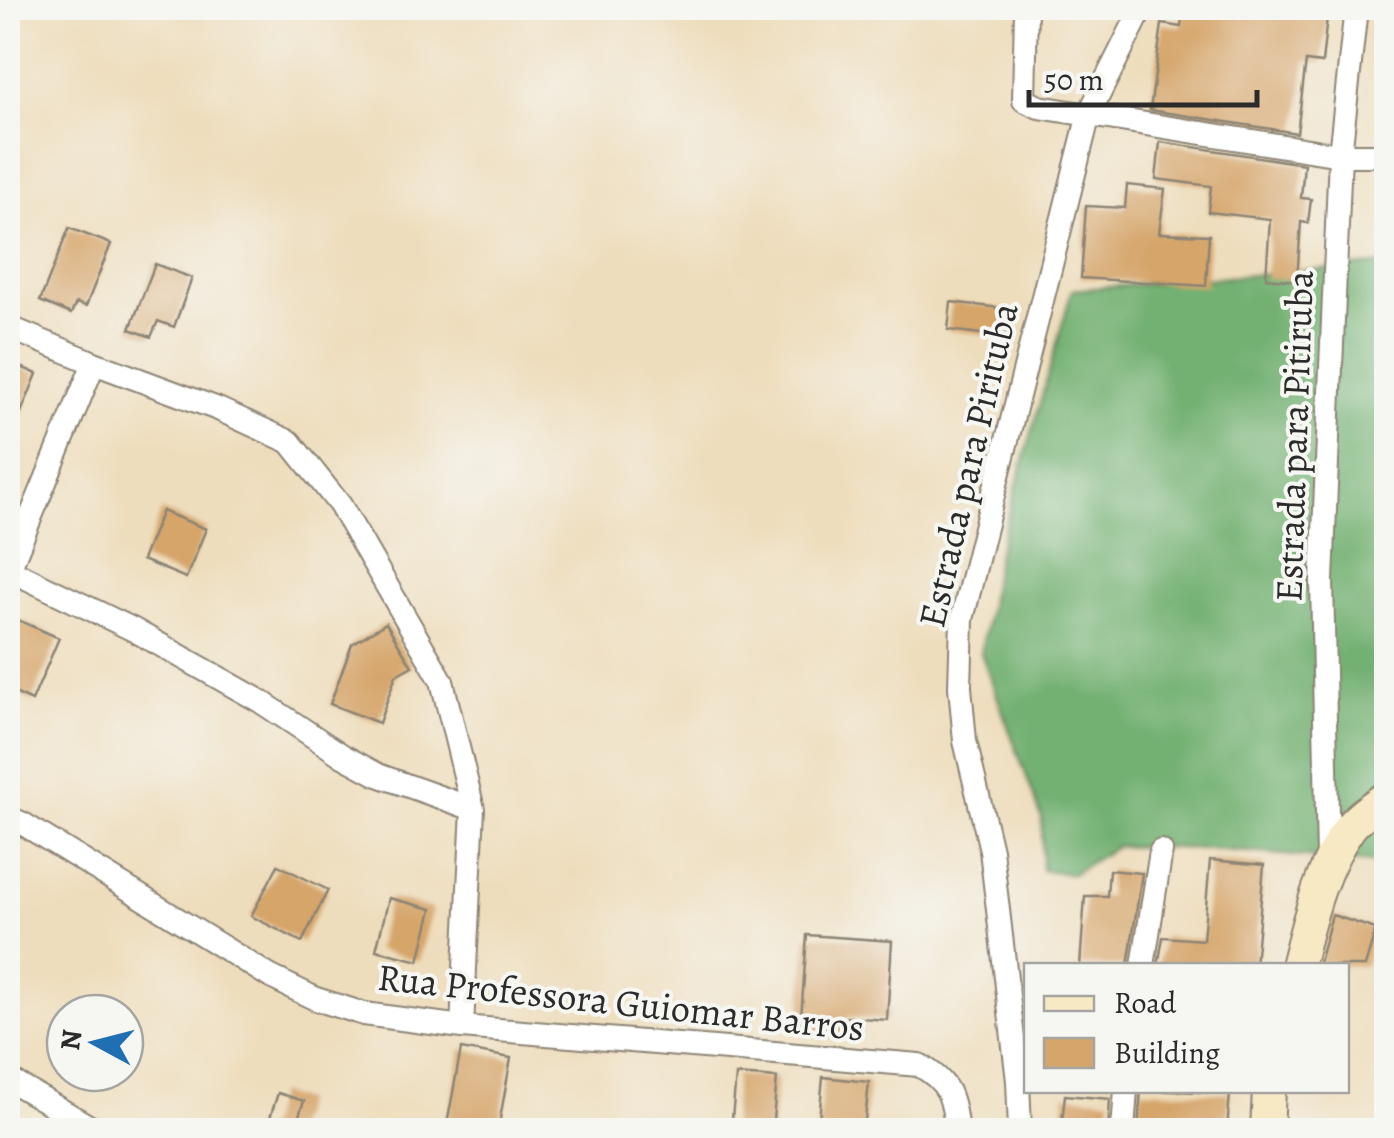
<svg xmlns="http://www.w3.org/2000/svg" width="1394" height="1138" viewBox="0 0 1394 1138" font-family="Alegreya,serif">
<rect width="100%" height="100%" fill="#f6f6f2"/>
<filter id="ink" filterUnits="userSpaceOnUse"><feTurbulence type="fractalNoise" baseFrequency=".01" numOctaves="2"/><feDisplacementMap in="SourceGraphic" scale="20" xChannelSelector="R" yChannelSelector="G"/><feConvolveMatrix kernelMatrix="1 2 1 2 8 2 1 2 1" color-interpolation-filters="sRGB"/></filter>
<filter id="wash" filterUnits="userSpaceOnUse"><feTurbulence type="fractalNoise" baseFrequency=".0048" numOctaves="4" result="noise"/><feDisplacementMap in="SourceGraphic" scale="40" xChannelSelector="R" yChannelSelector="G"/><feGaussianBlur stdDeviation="2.25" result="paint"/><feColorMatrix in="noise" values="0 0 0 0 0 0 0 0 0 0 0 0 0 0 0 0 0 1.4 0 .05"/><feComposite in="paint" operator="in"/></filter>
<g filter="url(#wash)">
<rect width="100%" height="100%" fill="#eeddbc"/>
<path fill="#73b172" stroke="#4f6e4e" stroke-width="2.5" d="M 1386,264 L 1386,864 L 1213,849 L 1116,846 L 1072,874 L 1042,870 L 1042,818 L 981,653 L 998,552 L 1072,290 Z"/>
<g id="blocks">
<path fill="#d6a56b" d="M 1183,8 L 1328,8 L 1322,63 L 1306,61 L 1297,133 L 1150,110 L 1162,24 L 1181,27 Z
M 1160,142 L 1304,164 L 1301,198 L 1311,199 L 1308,223 L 1301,222 L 1297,281 L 1266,278 L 1270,219 L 1208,212 L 1211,186 L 1156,179 Z
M 1127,185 L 1165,189 L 1159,233 L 1209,235 L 1206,286 L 1081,278 L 1086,206 L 1125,208 Z
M 69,228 L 111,244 L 86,306 L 76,303 L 71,314 L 40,301 Z
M 155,264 L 192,278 L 174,327 L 158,321 L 151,337 L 130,329 Z
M 951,302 L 1009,309 L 1006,337 L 948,330 Z
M 8,361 L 37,374 L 8,444 Z
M 162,511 L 206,529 L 186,578 L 142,560 Z
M 18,620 L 59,638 L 32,701 L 8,690 L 8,644 Z
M 386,623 L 412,666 L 396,675 L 379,723 L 330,704 L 352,644 Z
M 1210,860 L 1264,865 L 1255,966 L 1158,966 L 1163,937 L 1203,940 Z
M 278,865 L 328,890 L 302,942 L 251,916 Z
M 1109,870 L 1142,873 L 1128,966 L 1080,966 L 1085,896 L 1107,896 Z
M 389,898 L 432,909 L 419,961 L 376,950 Z
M 1332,915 L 1376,929 L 1365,966 L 1318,966 Z
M 807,935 L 892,941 L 887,1020 L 847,1017 L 845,1035 L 800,1032 Z
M 461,1049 L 511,1058 L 498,1130 L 446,1130 Z
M 736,1075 L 777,1078 L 772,1130 L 731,1130 Z
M 823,1077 L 869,1082 L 864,1130 L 818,1130 Z
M 1141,1090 L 1230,1093 L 1227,1130 L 1138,1130 Z
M 278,1093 L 304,1101 L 294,1130 L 266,1130 Z
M 1065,1095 L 1110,1099 L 1108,1130 L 1061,1130 Z"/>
</g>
</g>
<g filter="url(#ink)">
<use href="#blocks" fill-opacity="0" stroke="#8c8474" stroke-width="2.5"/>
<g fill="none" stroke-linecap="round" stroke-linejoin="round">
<g stroke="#8c8474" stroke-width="26">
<path id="street" d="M 1026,8 L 1024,100 L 1039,107 L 1340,155 L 1386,155
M 8,327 L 94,363 L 218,409 L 290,442 L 340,505 L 442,681 L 473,809 L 462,1027
M 8,569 L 134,630 L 260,701 L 343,756 L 378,775 L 473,809
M 8,572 L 94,363
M 8,817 L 25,825 L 271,977 L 316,999 L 364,1014 L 462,1027 L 919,1065 C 950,1082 952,1097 957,1130
M 1328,859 L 1322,580 L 1340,155 L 1356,8
M 1143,966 L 1161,851
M 8,1079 L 95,1130
M 1020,1130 L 1018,1081 L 991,850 L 965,741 L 960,687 L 962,619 L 1089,114 L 1142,8
M 1123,1130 L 1126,1090"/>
</g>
<g stroke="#8c8474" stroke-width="36">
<path id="secondary" d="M 1297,966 C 1309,919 1321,867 1350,827 C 1359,816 1375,805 1386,798
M 1267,1130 L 1269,1090"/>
</g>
<use href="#street" stroke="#fff" stroke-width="22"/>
<use href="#secondary" stroke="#f7e9c3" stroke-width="32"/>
</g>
</g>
<g text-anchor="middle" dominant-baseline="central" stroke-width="8" stroke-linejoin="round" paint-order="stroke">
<g font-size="38" fill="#2b2b2b" stroke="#f6f6f2">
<text transform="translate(1294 436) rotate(-88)">Estrada para Pitiruba</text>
<text transform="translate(968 465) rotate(-77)">Estrada para Pirituba</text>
<text transform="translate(621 1002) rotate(6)">Rua Professora Guiomar Barros</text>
</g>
</g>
<rect width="1394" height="1138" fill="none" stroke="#f6f6f2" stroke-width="40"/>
<rect x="1024" y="963" width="325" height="130" fill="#f6f6f2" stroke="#a5a5a2" stroke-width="2.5"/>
<rect x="1044" y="996" width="50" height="15" fill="#f7e9c3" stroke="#a5a5a2" stroke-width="2.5"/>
<text x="1114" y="1013" font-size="30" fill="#2b2b2b">Road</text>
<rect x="1044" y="1038" width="50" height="30" fill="#d6a56b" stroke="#a5a5a2" stroke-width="2.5"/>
<text x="1114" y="1063" font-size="30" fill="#2b2b2b">Building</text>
<g transform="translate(95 1043) rotate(277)"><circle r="48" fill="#f6f6f2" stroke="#a5a5a2" stroke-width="2.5"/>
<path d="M0-8L18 38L0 25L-18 38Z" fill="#1f6fb2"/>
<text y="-15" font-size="28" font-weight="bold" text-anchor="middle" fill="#2b2b2b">N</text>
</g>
<path d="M1029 90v15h228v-15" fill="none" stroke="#2b2b2b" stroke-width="5"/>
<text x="1044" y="90" font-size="30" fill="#2b2b2b" stroke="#f6f6f2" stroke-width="8" paint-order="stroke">50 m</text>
</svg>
